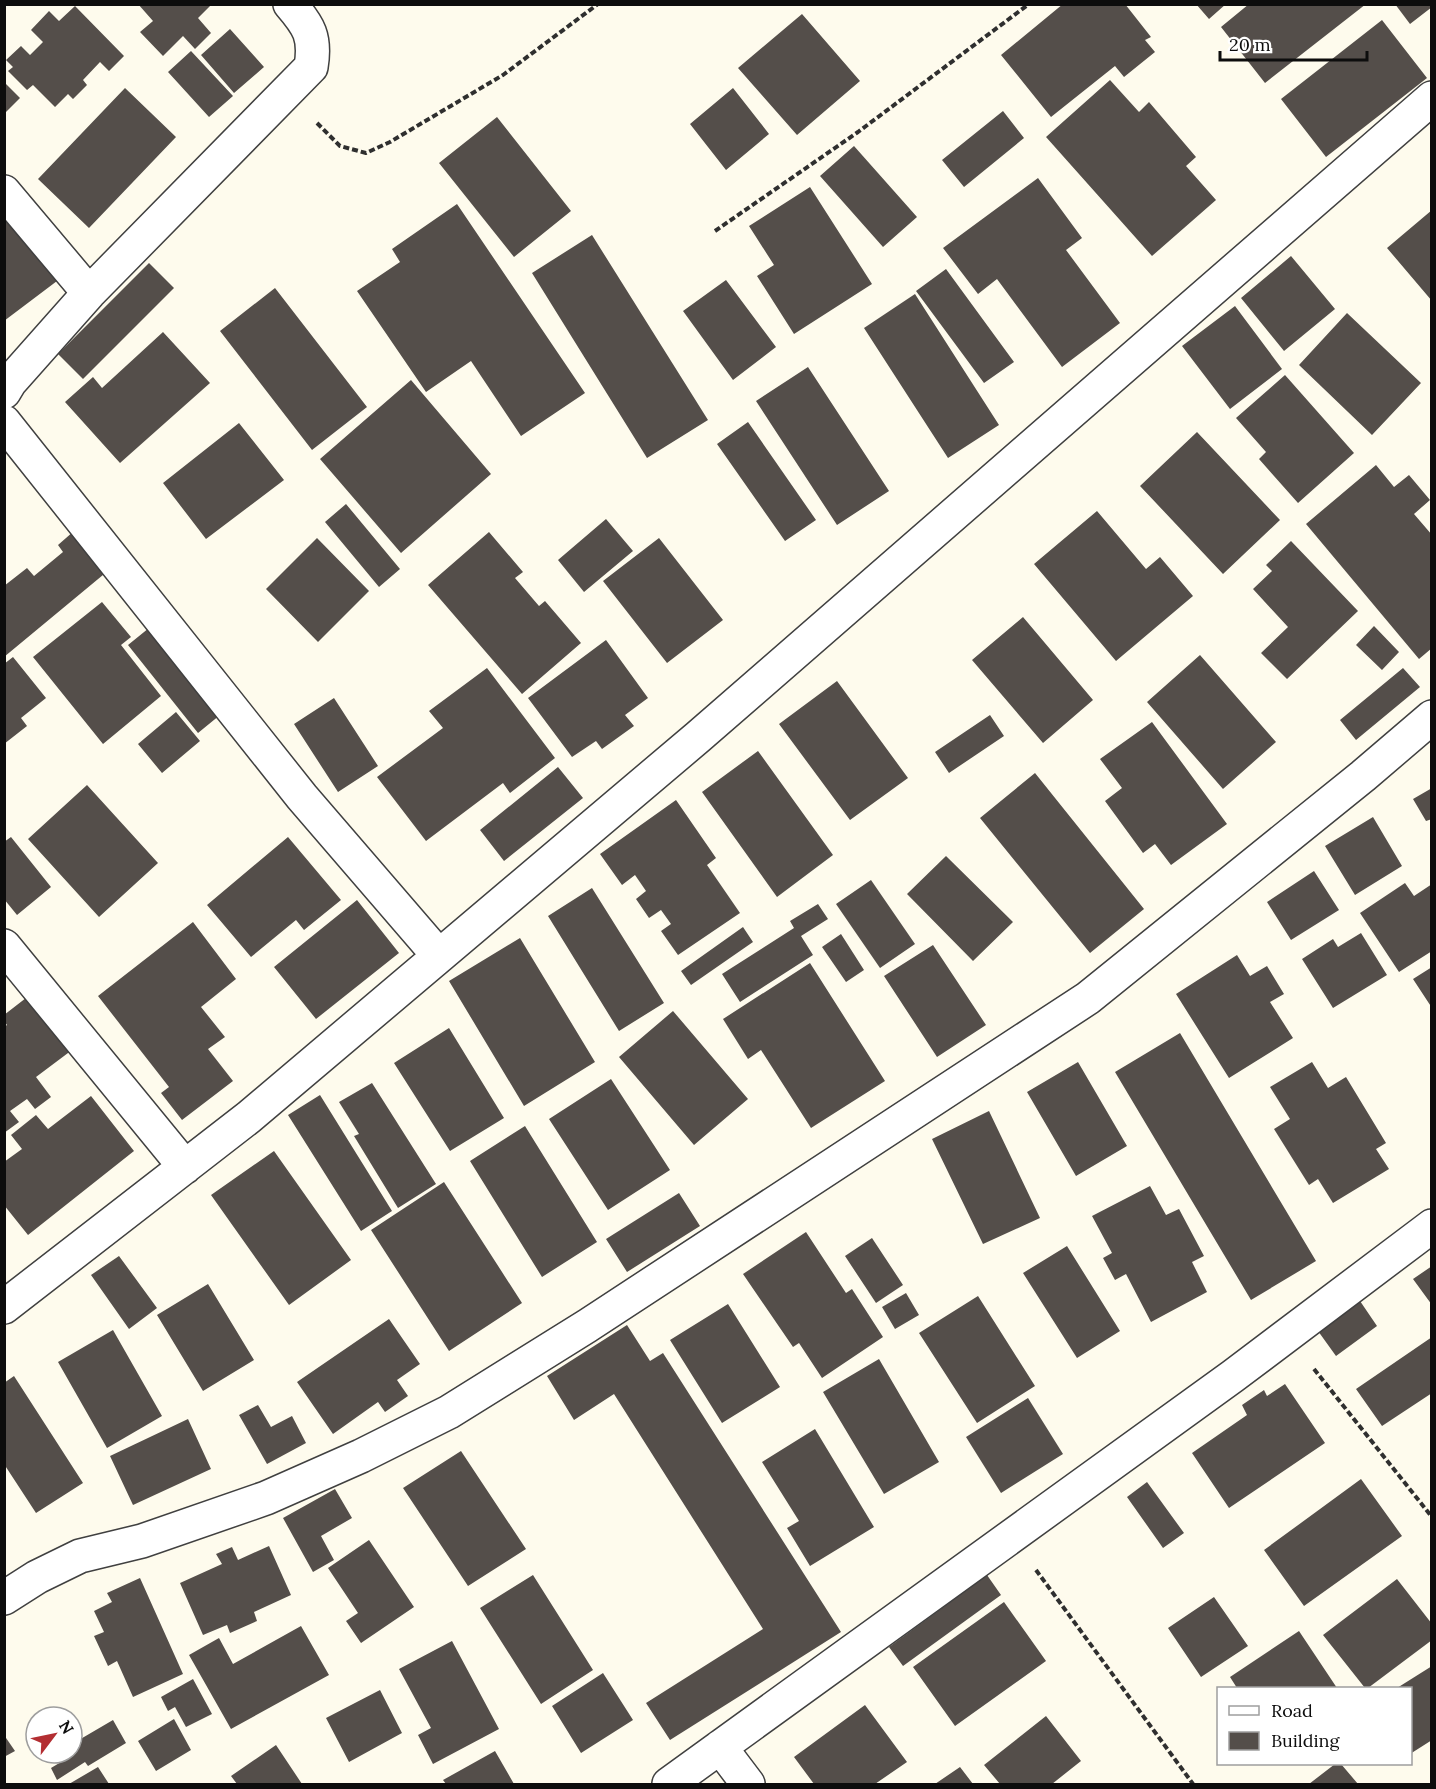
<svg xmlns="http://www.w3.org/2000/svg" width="1436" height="1789" viewBox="0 0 1436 1789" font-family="Lora,serif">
<rect width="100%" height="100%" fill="#fefbed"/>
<path fill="#544e4a" d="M 138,4 L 212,4 L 198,18 L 211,33 L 195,49 L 183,36 L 163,56 L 140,32 L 153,21 Z
M 1063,4 L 1125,4 L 1151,37 L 1145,40 L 1155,52 L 1124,77 L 1115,66 L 1051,117 L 1001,55 Z
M 1196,4 L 1226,4 L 1209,19 Z
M 1249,4 L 1366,4 L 1265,83 L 1221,27 Z
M 1395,4 L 1432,4 L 1432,7 L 1410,24 Z
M 75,6 L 124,56 L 109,71 L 100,62 L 83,80 L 87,85 L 73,99 L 68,94 L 55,107 L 33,85 L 27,90 L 8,71 L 13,67 L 6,60 L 21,46 L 30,55 L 43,42 L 31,30 L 49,11 L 59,21 Z
M 802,14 L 860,81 L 797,135 L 738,68 Z
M 1382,20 L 1427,78 L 1326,157 L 1281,99 Z
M 230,29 L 264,67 L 234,93 L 201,55 Z
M 191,51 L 233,96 L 209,117 L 168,72 Z
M 1110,80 L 1139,112 L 1149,102 L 1196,157 L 1186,166 L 1216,200 L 1152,256 L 1046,137 Z
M 4,82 L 20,98 L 4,114 Z
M 125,88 L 176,137 L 89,228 L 38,179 Z
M 733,88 L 769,134 L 726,170 L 690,124 Z
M 1003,111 L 1024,138 L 964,187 L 942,160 Z
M 497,117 L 571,211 L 514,257 L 439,163 Z
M 854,146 L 917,217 L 883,247 L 820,176 Z
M 1038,178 L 1082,238 L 1066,250 L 1120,323 L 1062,367 L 997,279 L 978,294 L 943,248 Z
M 810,187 L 872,284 L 794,334 L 757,276 L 774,265 L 749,226 Z
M 457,204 L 585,393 L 521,436 L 471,361 L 426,392 L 357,291 L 400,262 L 392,249 Z
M 1432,210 L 1432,301 L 1387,248 Z
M 4,211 L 57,281 L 4,321 Z
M 592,235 L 708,420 L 647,458 L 532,273 Z
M 1291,256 L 1335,309 L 1284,351 L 1241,298 Z
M 149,263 L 174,288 L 83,379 L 58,354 Z
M 946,269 L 1014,362 L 984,383 L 916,291 Z
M 726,280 L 776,347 L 733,380 L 683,311 Z
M 275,288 L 367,407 L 312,450 L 220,331 Z
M 915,294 L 999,425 L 948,458 L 864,328 Z
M 1235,306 L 1282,369 L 1230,409 L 1182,346 Z
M 1347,313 L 1421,383 L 1372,435 L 1299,365 Z
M 163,332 L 210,383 L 120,463 L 65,402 L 93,377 L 102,388 Z
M 808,367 L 889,491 L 837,525 L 756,401 Z
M 1285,375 L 1354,453 L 1298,503 L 1259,459 L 1266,452 L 1236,418 Z
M 411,380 L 491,474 L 401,553 L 320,459 Z
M 748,422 L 816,520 L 785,541 L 717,444 Z
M 239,423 L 284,480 L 206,539 L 163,483 Z
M 1197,432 L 1280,520 L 1223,574 L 1140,486 Z
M 1376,465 L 1394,487 L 1409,475 L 1430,500 L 1414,514 L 1432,535 L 1432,648 L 1419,659 L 1306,524 Z
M 346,504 L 400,569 L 379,587 L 325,522 Z
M 1097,511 L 1146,569 L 1160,557 L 1193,596 L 1116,661 L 1034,564 Z
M 606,519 L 633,551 L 584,592 L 558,560 Z
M 82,524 L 115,565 L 4,657 L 4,586 L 27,568 L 34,576 L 63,552 L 58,545 Z
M 489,532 L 523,572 L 515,578 L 539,606 L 545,601 L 581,643 L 522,694 L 428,585 Z
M 317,538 L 369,591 L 318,642 L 266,589 Z
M 659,538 L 723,620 L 667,663 L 603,581 Z
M 1291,541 L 1358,611 L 1287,679 L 1261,653 L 1288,627 L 1253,589 L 1272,571 L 1266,565 Z
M 102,602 L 131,637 L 121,645 L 161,696 L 103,744 L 33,657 Z
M 1023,617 L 1093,700 L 1043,743 L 972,660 Z
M 1374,626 L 1399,652 L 1382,670 L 1356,645 Z
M 149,628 L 220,715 L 198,733 L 128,645 Z
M 606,640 L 648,698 L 625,715 L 634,726 L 602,749 L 596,741 L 572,757 L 528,698 Z
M 1200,655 L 1276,742 L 1223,789 L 1147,702 Z
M 13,657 L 46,698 L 21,718 L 27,726 L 4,744 L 4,664 Z
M 487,668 L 555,758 L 510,793 L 503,783 L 426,841 L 377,777 L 443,728 L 429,711 Z
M 1403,668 L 1420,687 L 1356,740 L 1340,720 Z
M 837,681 L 908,778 L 850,820 L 779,724 Z
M 334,698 L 378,766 L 338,792 L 294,724 Z
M 176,712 L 200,741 L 162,773 L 138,744 Z
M 990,715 L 1004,736 L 949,773 L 935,752 Z
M 1152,722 L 1227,824 L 1171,865 L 1155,844 L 1143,853 L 1105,801 L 1122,788 L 1100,759 Z
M 758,751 L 833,855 L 777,897 L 702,792 Z
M 558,767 L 583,798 L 504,861 L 480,830 Z
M 1035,773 L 1144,909 L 1090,953 L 980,818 Z
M 87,785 L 158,863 L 99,917 L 28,839 Z
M 1432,788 L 1432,819 L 1426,821 L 1413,799 Z
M 676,800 L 716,858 L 707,865 L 740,913 L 678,955 L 661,931 L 671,924 L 661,910 L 649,918 L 636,899 L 646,891 L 635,875 L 622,885 L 600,854 Z
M 1373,817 L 1402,866 L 1355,895 L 1325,846 Z
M 11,837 L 51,887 L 17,915 L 4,899 L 4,842 Z
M 288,837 L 341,900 L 304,930 L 296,920 L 251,957 L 207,905 Z
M 946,856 L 1013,922 L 973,961 L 907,894 Z
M 1314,871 L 1339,910 L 1291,940 L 1267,902 Z
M 871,880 L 915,944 L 880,968 L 836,904 Z
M 1405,883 L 1414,896 L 1432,884 L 1432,951 L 1399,972 L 1360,913 Z
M 592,888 L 664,1003 L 619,1031 L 548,916 Z
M 357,900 L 399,953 L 316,1019 L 274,967 Z
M 818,904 L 828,919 L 801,936 L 813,955 L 740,1002 L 722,974 L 794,928 L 790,921 Z
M 193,922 L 236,979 L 201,1007 L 225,1037 L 208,1049 L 233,1081 L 182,1120 L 161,1093 L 169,1087 L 98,996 Z
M 743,927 L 753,942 L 691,985 L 681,971 Z
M 1361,933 L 1387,975 L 1333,1008 L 1302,959 L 1333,939 L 1338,947 Z
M 841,934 L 864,970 L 846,982 L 822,947 Z
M 520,938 L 595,1062 L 524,1106 L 449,981 Z
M 933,945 L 986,1025 L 937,1057 L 884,976 Z
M 1237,955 L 1250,976 L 1267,966 L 1284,994 L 1270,1002 L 1293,1038 L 1229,1078 L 1176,994 Z
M 810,963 L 885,1081 L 811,1128 L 761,1050 L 748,1059 L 723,1019 Z
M 1432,967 L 1432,1008 L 1413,979 Z
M 35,991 L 76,1047 L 36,1077 L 51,1097 L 35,1109 L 27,1099 L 10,1111 L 19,1122 L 4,1133 L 4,1027 L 7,1025 L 4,1021 L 4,1015 Z
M 673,1011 L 748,1099 L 694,1145 L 619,1057 Z
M 449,1028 L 504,1118 L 450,1151 L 394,1063 Z
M 1180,1033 L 1316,1261 L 1251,1300 L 1115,1072 Z
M 1078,1062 L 1127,1146 L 1076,1176 L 1027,1092 Z
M 1312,1062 L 1328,1088 L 1346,1077 L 1386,1143 L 1376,1149 L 1389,1169 L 1333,1203 L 1318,1179 L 1309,1185 L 1274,1129 L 1290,1119 L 1270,1087 Z
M 611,1079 L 670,1170 L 608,1210 L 549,1119 Z
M 372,1083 L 436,1184 L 398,1208 L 354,1136 L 359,1134 L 339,1102 Z
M 320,1095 L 392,1211 L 361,1231 L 288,1115 Z
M 91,1096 L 134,1151 L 28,1235 L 4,1205 L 4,1162 L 22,1149 L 11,1135 L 36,1115 L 48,1129 Z
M 989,1111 L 1040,1218 L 983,1244 L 932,1139 Z
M 525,1126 L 597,1242 L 542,1277 L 470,1161 Z
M 274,1151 L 351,1260 L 289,1305 L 211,1195 Z
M 444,1182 L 522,1303 L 449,1351 L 371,1230 Z
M 1150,1186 L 1166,1215 L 1179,1209 L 1204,1256 L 1192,1262 L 1207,1292 L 1151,1322 L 1126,1274 L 1115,1280 L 1103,1258 L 1112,1253 L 1092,1216 Z
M 679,1193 L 700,1226 L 627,1272 L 606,1239 Z
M 806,1232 L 846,1293 L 852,1289 L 883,1337 L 822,1378 L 799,1343 L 793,1347 L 743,1274 Z
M 872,1238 L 903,1285 L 876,1303 L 845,1256 Z
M 1067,1246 L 1120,1331 L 1077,1358 L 1023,1273 Z
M 119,1256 L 157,1308 L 129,1329 L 91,1275 Z
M 1432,1266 L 1432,1305 L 1413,1279 Z
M 208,1284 L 254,1360 L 203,1391 L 157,1315 Z
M 906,1293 L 919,1315 L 895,1329 L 882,1307 Z
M 978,1296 L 1035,1386 L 977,1423 L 919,1333 Z
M 1360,1301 L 1377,1326 L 1336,1356 L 1318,1331 Z
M 728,1304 L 780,1387 L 722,1423 L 670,1340 Z
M 389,1319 L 420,1364 L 397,1380 L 408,1396 L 385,1412 L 378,1402 L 333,1434 L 297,1382 Z
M 627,1325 L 650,1361 L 663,1353 L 841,1632 L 670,1740 L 646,1703 L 763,1629 L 614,1394 L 574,1420 L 547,1376 Z
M 113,1330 L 162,1416 L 107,1448 L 58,1362 Z
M 1432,1337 L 1432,1393 L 1382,1426 L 1356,1389 Z
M 879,1359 L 939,1462 L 884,1494 L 823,1392 Z
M 14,1376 L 83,1483 L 36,1513 L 4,1464 L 4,1383 Z
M 1285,1384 L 1325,1443 L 1229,1508 L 1192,1453 L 1247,1415 L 1242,1405 L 1264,1390 L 1267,1396 Z
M 1028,1398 L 1063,1454 L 1001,1493 L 966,1437 Z
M 258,1405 L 271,1427 L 292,1416 L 306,1443 L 267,1464 L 239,1415 Z
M 188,1419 L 211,1469 L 133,1505 L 110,1456 Z
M 815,1429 L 874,1527 L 810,1566 L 787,1528 L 799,1521 L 762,1462 Z
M 461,1451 L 526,1549 L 468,1586 L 403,1488 Z
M 1361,1479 L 1402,1536 L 1304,1606 L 1264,1550 Z
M 1147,1482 L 1184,1533 L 1163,1548 L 1127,1497 Z
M 335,1489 L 352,1518 L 321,1536 L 334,1560 L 313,1572 L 283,1518 Z
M 369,1540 L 414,1607 L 361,1643 L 346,1621 L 358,1613 L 328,1568 Z
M 269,1546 L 291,1595 L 254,1612 L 257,1621 L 230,1633 L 227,1625 L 203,1635 L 180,1583 L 222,1564 L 216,1554 L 232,1547 L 238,1560 Z
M 533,1575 L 593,1670 L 541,1704 L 480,1608 Z
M 987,1575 L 1001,1595 L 903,1666 L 889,1647 Z
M 140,1578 L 183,1674 L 133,1697 L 117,1661 L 108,1666 L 94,1636 L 104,1632 L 94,1611 L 112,1602 L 107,1593 Z
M 1397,1579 L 1432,1624 L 1432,1640 L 1368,1688 L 1365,1688 L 1323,1635 Z
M 1214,1597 L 1248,1646 L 1201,1677 L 1168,1628 Z
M 1004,1602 L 1046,1661 L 955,1726 L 913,1667 Z
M 301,1626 L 329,1675 L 231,1729 L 189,1655 L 219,1638 L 233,1664 Z
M 1299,1631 L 1337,1688 L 1237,1688 L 1230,1677 Z
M 452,1641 L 499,1729 L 433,1764 L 418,1735 L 431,1728 L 399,1669 Z
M 1432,1666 L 1432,1740 L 1410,1754 L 1410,1688 L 1397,1688 Z
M 603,1673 L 633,1720 L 581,1753 L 552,1706 Z
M 193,1679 L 212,1714 L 186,1727 L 175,1707 L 168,1711 L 161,1697 Z
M 380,1690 L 402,1733 L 349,1762 L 326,1718 Z
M 865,1705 L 907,1762 L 875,1784 L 814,1784 L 794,1757 Z
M 1046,1716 L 1081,1761 L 1052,1784 L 1000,1784 L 984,1765 Z
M 174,1719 L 191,1750 L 156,1771 L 138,1741 Z
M 113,1720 L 126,1743 L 88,1766 L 85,1762 L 57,1780 L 51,1768 L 76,1753 L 72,1744 Z
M 4,1735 L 15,1751 L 4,1757 Z
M 276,1745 L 302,1784 L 237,1784 L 231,1776 Z
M 495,1751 L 514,1784 L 446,1784 L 443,1780 Z
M 1335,1764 L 1341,1764 L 1358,1784 L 1309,1784 Z
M 98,1767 L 109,1784 L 69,1784 Z
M 960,1767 L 973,1784 L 935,1784 Z"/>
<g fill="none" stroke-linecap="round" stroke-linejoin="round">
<g stroke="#404040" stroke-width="36">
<path id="minor" d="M 4,192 L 89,293
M 4,392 L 10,382 L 89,293 L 311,67 C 316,37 309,26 290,4
M 4,422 L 302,797 L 439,956
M 4,946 L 185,1167
M 4,1307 L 249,1117 L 698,737 L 1432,98
M 4,1598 L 37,1577 L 80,1556 L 142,1541 L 266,1498 L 361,1456 L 449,1412 L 587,1326 L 1088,998 L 1363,776 L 1432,717
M 720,1747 L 748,1784
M 669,1784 L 1233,1376 L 1432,1226"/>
</g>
<path stroke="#2f2f2f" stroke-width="4" stroke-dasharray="6 3" stroke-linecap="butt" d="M 317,123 L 340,146 L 366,153 L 390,142 L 503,75 L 598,4
M 715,231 L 858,132 L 1029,4
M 1314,1369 L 1432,1517
M 1036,1570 L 1193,1784"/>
<use href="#minor" stroke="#fff" stroke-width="33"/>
</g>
<rect width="1436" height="1789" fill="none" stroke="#0d0d0d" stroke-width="12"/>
<rect x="1217" y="1687" width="195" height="78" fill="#ffffff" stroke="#9e9e9e" stroke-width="1.5"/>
<rect x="1229" y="1706" width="30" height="9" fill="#ffffff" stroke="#9e9e9e" stroke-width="1.5"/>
<text x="1271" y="1717" font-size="18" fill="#0d0d0d">Road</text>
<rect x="1229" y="1732" width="30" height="18" fill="#544e4a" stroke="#9e9e9e" stroke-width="1.5"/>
<text x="1271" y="1747" font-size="18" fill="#0d0d0d">Building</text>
<g transform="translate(54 1735) rotate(58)"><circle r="28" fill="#ffffff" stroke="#9e9e9e" stroke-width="1.5"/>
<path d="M0-4.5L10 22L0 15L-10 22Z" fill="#b32e32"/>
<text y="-9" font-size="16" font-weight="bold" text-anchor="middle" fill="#0d0d0d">N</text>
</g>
<path d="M1220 51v9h147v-9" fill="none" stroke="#0d0d0d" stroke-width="3"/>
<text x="1229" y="51" font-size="18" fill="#0d0d0d" stroke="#ffffff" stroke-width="4.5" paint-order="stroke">20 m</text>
</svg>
